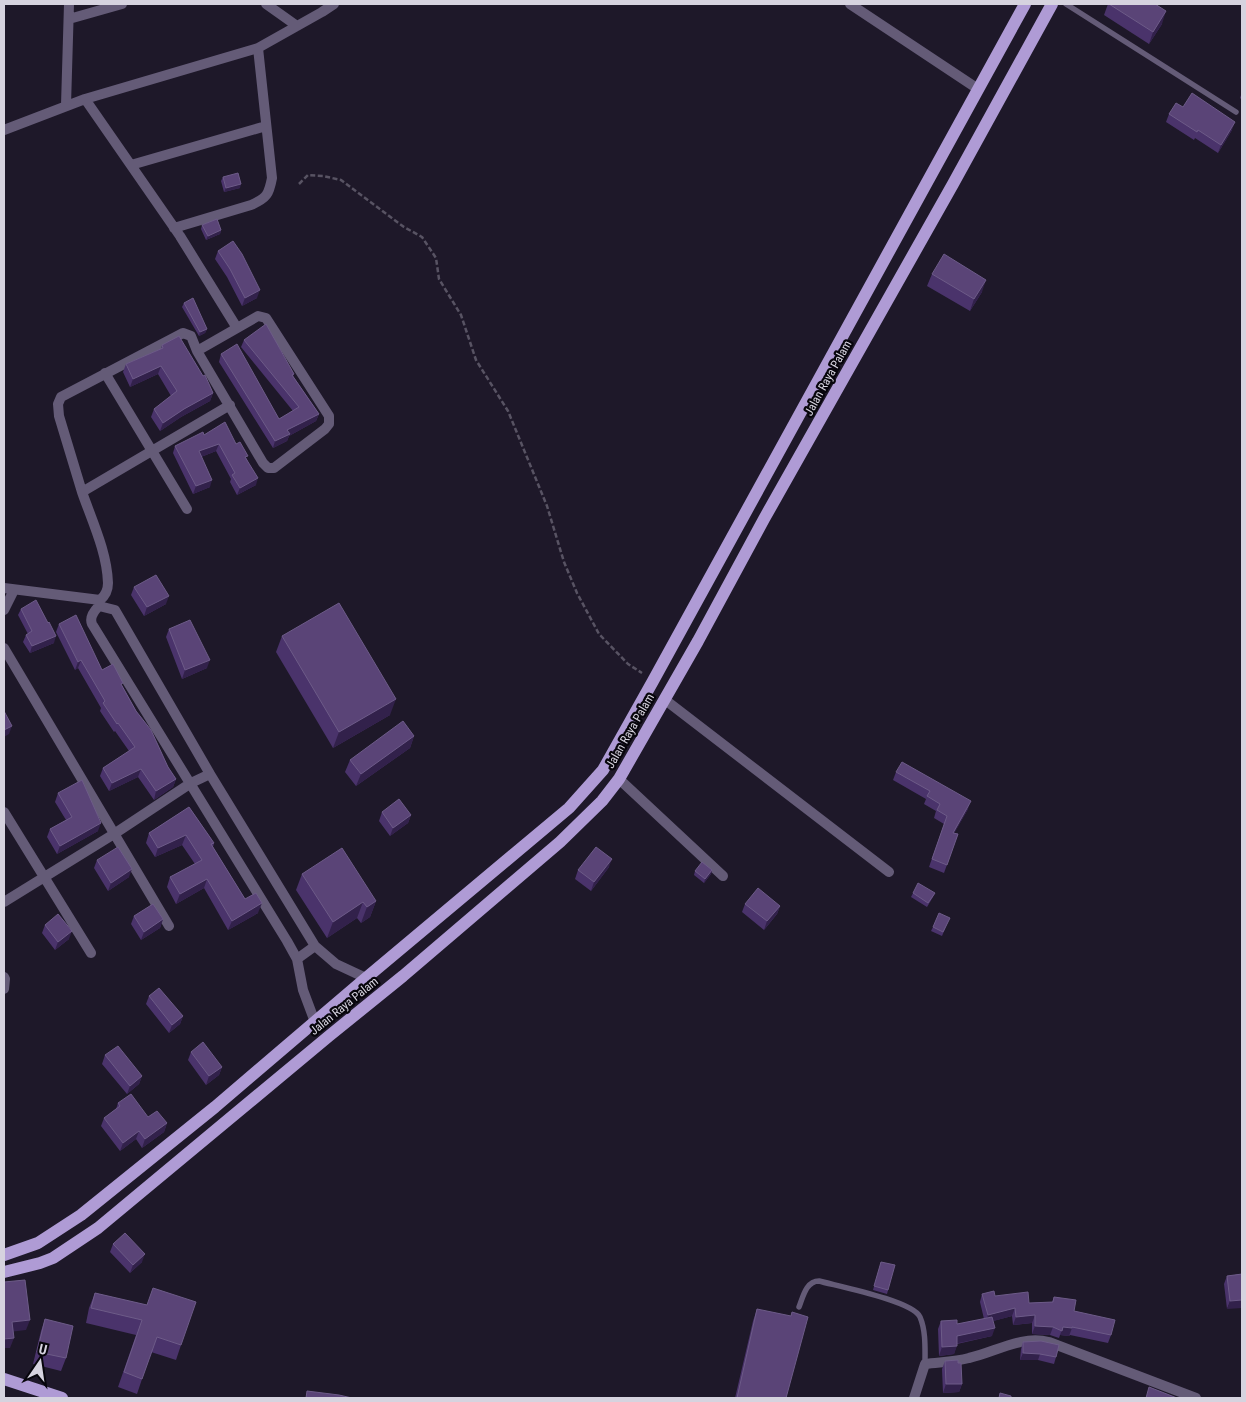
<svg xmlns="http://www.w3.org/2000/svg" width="1246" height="1402" viewBox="0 0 1246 1402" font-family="'Roboto Condensed',sans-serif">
<rect width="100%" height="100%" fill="#1e1829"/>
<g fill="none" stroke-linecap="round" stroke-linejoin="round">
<path stroke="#585363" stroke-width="2.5" stroke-dasharray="5 2.5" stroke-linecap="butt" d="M 299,184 L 308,175 L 323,176 L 341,180 L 404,227 L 422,237 L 436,258 L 439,279 L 461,315 L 476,360 L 508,411 L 547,506 L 564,562 L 577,593 L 599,634 L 628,664 L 642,673"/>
<path stroke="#645b77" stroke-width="5.5" d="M 1066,4 L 1236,112
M 799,1307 C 803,1297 806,1281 819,1281 C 837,1286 913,1301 920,1317 C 926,1331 925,1349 925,1364"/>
<path stroke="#645b77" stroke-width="10" d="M 266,4 L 297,26
M 850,4 L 978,89
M 69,19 L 122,4
M 85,99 L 180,236 L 237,328
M 66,105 L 69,4
M 4,130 L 85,99 L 258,48 L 322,12 L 334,4
M 131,165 L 266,126
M 174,228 L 251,205 C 267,198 269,194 272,178 L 258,48
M 258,316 L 266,318 L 329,416 L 329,424 L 325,429 L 274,468 L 268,468 L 263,463 L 197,351 Z
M 105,373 L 187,509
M 82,492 L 59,416 L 58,404 L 61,397 L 183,333 L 191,336 L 197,351
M 4,588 L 100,600 L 99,605
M 100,600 C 105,596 108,590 108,583 C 107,552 92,521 82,492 L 230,405
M 4,610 L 14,590
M 4,648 L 169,926
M 664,699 L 889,872
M 619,779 L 723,876
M 4,812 L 91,953
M 4,902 L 114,834 L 191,783 L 210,774
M 297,959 L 315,946
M 4,977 L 5,979 L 4,989
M 315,1022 L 303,990 L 297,959 L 287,941 L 92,624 C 89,617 94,611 99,606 L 115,610 L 210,774 L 315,946 L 336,964 L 366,978
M 914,1398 L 925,1364 C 940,1362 955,1362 969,1358 C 996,1352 1021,1335 1049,1342 L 1196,1398"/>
<path stroke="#af9bd5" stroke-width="12" d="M 4,1255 L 38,1243 L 81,1215 L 215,1107 L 366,978 L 569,808 L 603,770 L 653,681 L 1025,4
M 4,1272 L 40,1263 L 53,1258 L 98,1228 L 329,1036 L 403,976 L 560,842 L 602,801 L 619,779 L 698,641 L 764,519 L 953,184 L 1052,4
M 4,1379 L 62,1398"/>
</g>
<path fill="#4a336b" d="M 1108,4 L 1155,4 L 1162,24 L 1149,44 L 1104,15 Z
M 1242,92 L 1242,100 L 1240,98 Z
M 1183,107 L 1232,130 L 1218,153 L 1195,138 L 1194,140 L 1166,122 L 1169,114 Z
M 223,177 L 240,188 L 224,192 L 221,181 Z
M 202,225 L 221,230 L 220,234 L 206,240 L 201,229 Z
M 218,251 L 257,298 L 242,306 L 227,277 L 215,259 Z
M 932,274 L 982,292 L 970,311 L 927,286 Z
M 184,303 L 207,329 L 205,333 L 199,336 L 182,307 Z
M 244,340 L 294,374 L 293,376 L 319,414 L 316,421 L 289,436 L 287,441 L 273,448 L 219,362 L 221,354 L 279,419 L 293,411 L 241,347 Z
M 162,345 L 213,393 L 210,401 L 181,417 L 160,431 L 151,417 L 154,409 L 171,396 L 158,374 L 130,387 L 123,372 L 126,364 L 161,349 Z
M 204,435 L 236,444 L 247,459 L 256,485 L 237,495 L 230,482 L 231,479 L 216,451 L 201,457 L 210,487 L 193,494 L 173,453 L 175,446 Z
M 134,587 L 166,604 L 144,616 L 131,595 Z
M 21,609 L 54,643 L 30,653 L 23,642 L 26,635 L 28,634 L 18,615 Z
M 59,624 L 102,670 L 122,686 L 168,767 L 176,779 L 173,787 L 154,800 L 138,777 L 109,791 L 100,776 L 103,768 L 129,751 L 115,731 L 114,732 L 100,711 L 101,708 L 78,668 L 75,670 L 56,632 Z
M 169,629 L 207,668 L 182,679 L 166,637 Z
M 282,636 L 390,715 L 333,748 L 276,652 Z
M 414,736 L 410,748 L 356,786 L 345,772 L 350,760 Z
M 896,772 L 968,809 L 954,833 L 958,834 L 944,873 L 929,867 L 944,824 L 934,818 L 936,811 L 924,804 L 926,799 L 893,780 Z
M 58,793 L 98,831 L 57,854 L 47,837 L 50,829 L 66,820 L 55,802 Z
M 189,807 L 214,843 L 213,847 L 245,899 L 258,913 L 228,930 L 204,888 L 176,904 L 167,887 L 170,877 L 195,864 L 182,845 L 155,857 L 146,843 L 149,833 Z
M 382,812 L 411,815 L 408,823 L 390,836 L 379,821 Z
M 97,860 L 129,877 L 108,891 L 94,868 Z
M 609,867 L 591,891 L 575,879 L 578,870 Z
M 712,870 L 711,874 L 704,883 L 694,875 L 695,871 Z
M 302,874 L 376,901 L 370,917 L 361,923 L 357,918 L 327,938 L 296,890 Z
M 913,893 L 935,893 L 933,897 L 927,907 L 911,897 Z
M 745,904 L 780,906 L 777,914 L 764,930 L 742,912 Z
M 134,916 L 163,919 L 160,928 L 141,940 L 131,924 Z
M 948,922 L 942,936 L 931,931 L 933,927 Z
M 45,925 L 69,939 L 55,950 L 42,933 Z
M 149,996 L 183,1016 L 180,1024 L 169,1033 L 146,1004 Z
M 191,1052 L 222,1067 L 219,1075 L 206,1085 L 188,1060 Z
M 105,1055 L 142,1076 L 139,1084 L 127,1094 L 102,1064 Z
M 118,1103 L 148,1117 L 167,1123 L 164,1132 L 142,1148 L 136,1139 L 120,1151 L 101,1126 L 104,1118 L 116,1109 Z
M 113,1244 L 142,1262 L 130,1273 L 110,1252 Z
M 881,1262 L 888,1290 L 887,1294 L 873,1290 Z
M 1242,1274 L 1227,1309 L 1224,1284 L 1227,1276 Z
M 95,1293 L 146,1305 L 181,1345 L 176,1360 L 151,1352 L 137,1394 L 118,1387 L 136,1335 L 86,1323 L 89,1308 Z
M 982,1294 L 1029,1303 L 1052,1302 L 1054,1297 L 1074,1311 L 1111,1335 L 1108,1343 L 1070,1335 L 1069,1336 L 1060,1335 L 1059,1338 L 1050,1335 L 1032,1334 L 1032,1323 L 1013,1325 L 1012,1316 L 993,1321 L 992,1336 L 957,1344 L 954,1354 L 939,1356 L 938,1329 L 941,1321 L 957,1324 L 984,1319 L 980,1302 Z
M 757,1309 L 786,1398 L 735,1398 L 753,1321 Z
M 45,1319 L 66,1358 L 61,1371 L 33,1364 L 41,1331 Z
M 1023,1342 L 1056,1357 L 1054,1364 L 1038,1360 L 1020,1360 L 1021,1349 Z
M 945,1361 L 962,1384 L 959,1392 L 943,1393 L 942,1369 Z"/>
<path fill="#32214b" d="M 1166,11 L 1162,24 L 1149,44 L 1153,32 Z
M 1235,122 L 1232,130 L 1218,153 L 1221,145 Z
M 241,184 L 240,188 L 224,192 L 226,188 Z
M 221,230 L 220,234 L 206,240 L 208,236 Z
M 986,280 L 982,292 L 970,311 L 974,299 Z
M 260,290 L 257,298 L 242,306 L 245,298 Z
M 207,329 L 205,333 L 199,336 L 200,332 Z
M 161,366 L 158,374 L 130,387 L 133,379 Z
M 213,393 L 210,401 L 181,417 L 160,431 L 163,423 L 184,409 Z
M 319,414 L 316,421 L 289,436 L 287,441 L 273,448 L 275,441 L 287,430 Z
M 219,444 L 216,451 L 196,459 L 199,451 Z
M 258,478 L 256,485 L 237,495 L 240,488 Z
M 212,480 L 210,487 L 193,494 L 196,486 Z
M 169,596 L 166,604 L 144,616 L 147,607 Z
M 56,636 L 54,643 L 30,653 L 32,646 Z
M 81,660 L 78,668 L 75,670 L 78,662 Z
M 210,660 L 207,668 L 182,679 L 185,670 Z
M 396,699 L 390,715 L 333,748 L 339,732 Z
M 12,726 L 9,734 L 4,737 L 4,730 Z
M 414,736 L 410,748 L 356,786 L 361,774 Z
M 141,769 L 138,777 L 109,791 L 112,783 Z
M 176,779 L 173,787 L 154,800 L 156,791 Z
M 971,801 L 968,809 L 950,841 L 953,833 Z
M 411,815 L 408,823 L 390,836 L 393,828 Z
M 101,823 L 98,831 L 57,854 L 60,846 Z
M 186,835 L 182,845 L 155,857 L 158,848 Z
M 612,859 L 609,867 L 591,891 L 594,882 Z
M 132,869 L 129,877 L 108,891 L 111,883 Z
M 712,870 L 711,874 L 704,883 L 705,879 Z
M 207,879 L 204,888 L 176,904 L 180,894 Z
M 376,901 L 370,917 L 361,923 L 367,907 Z
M 363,902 L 357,918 L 327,938 L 333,922 Z
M 262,903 L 258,913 L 228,930 L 232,921 Z
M 780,906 L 777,914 L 764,930 L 767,921 Z
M 163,919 L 160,928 L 141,940 L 144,932 Z
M 72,931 L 69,939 L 55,950 L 58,942 Z
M 183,1016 L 180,1024 L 169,1033 L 172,1025 Z
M 222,1067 L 219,1075 L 206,1085 L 209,1076 Z
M 142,1076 L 139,1084 L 127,1094 L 130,1086 Z
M 167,1123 L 164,1132 L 142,1148 L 145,1139 Z
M 139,1131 L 136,1139 L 120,1151 L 123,1143 Z
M 145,1254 L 142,1262 L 130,1273 L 133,1265 Z
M 1242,1300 L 1242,1308 L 1227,1309 L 1230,1301 Z
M 1015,1308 L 1012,1316 L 986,1323 L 988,1315 Z
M 1035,1315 L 1032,1323 L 1013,1325 L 1016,1317 Z
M 30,1320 L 26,1330 L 9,1332 L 12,1322 Z
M 1035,1326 L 1053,1327 L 1050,1335 L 1032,1334 Z
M 1063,1327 L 1072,1328 L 1069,1336 L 1060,1335 Z
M 995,1328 L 992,1336 L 954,1344 L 957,1336 Z
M 14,1338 L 10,1348 L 4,1348 L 4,1339 Z
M 957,1346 L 954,1354 L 939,1356 L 942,1347 Z
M 1023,1353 L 1040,1354 L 1038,1360 L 1020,1360 Z
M 946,1384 L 962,1384 L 959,1392 L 943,1393 Z"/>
<path fill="#5a4477" stroke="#6d5b88" d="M 1109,4 L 1155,4 L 1166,11 L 1153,32 Z
M 1192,93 L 1235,122 L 1221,145 L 1198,130 L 1197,132 L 1169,114 L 1176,103 L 1183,107 Z
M 238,173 L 241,184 L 226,188 L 223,177 Z
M 217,219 L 221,230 L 208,236 L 202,225 Z
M 233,241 L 242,254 L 260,290 L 245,298 L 230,269 L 218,251 Z
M 944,254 L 986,280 L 974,299 L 932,274 Z
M 193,298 L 207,329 L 200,332 L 184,303 Z
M 266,324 L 294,374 L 292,375 L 319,414 L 287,430 L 290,434 L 275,441 L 221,354 L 237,344 L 279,419 L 299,407 L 244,340 Z
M 179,336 L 203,376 L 205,375 L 213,393 L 184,409 L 163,423 L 154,409 L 177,391 L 161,366 L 133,379 L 126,364 L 163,348 L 162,345 Z
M 225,422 L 236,444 L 240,442 L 248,456 L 245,457 L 258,478 L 240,488 L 232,475 L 235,473 L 219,444 L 199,451 L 212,480 L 196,486 L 175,446 L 203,432 L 204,435 Z
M 156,575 L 169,596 L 147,607 L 134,587 Z
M 36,600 L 48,623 L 49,622 L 56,636 L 32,646 L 26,635 L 32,631 L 21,609 Z
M 339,603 L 396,699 L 339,732 L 282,636 Z
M 76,615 L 102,670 L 113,664 L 123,683 L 121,684 L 136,711 L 151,730 L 168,767 L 176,779 L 156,791 L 141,769 L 112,783 L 103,768 L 135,747 L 118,723 L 117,724 L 103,703 L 105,701 L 81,660 L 78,662 L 59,624 Z
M 190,620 L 210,660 L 185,670 L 169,629 Z
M 4,711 L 12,726 L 4,730 Z
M 403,721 L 414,736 L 361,774 L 350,760 Z
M 902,762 L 971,801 L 953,833 L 958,834 L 947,865 L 932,859 L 947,816 L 937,810 L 940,804 L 927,796 L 930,791 L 896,772 Z
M 82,780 L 101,823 L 60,846 L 50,829 L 72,817 L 58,793 Z
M 399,799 L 411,815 L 393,828 L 382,812 Z
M 189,807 L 214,843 L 211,844 L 245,899 L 256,893 L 262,903 L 232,921 L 207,879 L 180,894 L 170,877 L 202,860 L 186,835 L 158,848 L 149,833 Z
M 118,847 L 132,869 L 111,883 L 97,860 Z
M 596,847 L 612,859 L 594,882 L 578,870 Z
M 342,848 L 376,901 L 367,907 L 363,902 L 333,922 L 302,874 Z
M 702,862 L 712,870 L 705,879 L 695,871 Z
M 918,883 L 935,893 L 928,903 L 913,893 Z
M 758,888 L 780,906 L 767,921 L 745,904 Z
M 153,904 L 163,919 L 144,932 L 134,916 Z
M 939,913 L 950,918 L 943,932 L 933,927 Z
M 58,914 L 72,931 L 58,942 L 45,925 Z
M 159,988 L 183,1016 L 172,1025 L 149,996 Z
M 203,1042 L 222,1067 L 209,1076 L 191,1052 Z
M 118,1046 L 142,1076 L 130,1086 L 105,1055 Z
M 131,1094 L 148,1117 L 157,1111 L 167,1123 L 145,1139 L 139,1131 L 123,1143 L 104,1118 L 120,1106 L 118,1103 Z
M 125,1233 L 145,1254 L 133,1265 L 113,1244 Z
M 881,1262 L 895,1265 L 888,1290 L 874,1286 Z
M 1242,1274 L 1242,1300 L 1230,1301 L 1227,1276 Z
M 25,1280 L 30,1320 L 12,1322 L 14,1338 L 4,1339 L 4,1282 Z
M 153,1288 L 196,1302 L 181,1345 L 157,1337 L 142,1379 L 124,1372 L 142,1320 L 91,1308 L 95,1293 L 147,1305 Z
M 994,1291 L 995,1296 L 1028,1292 L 1029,1303 L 1053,1302 L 1054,1297 L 1076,1300 L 1074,1311 L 1115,1320 L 1111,1335 L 1072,1327 L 1072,1328 L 1063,1327 L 1062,1331 L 1053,1327 L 1035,1326 L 1035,1315 L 1016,1317 L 1015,1308 L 988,1315 L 982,1294 Z
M 757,1309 L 791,1316 L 792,1312 L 808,1317 L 786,1398 L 737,1398 Z
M 992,1317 L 995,1328 L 957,1336 L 957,1346 L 942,1347 L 941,1321 L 957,1320 L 957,1324 Z
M 45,1319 L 73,1326 L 66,1358 L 37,1352 Z
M 1041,1341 L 1059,1345 L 1056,1357 L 1040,1354 L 1023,1353 L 1023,1342 Z
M 958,1360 L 958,1363 L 961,1363 L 962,1384 L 946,1384 L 945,1361 Z
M 1149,1387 L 1177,1398 L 1146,1398 Z
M 307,1391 L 339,1395 L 352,1398 L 306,1398 Z
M 1000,1393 L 1011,1396 L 1011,1398 L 999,1398 Z"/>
<g text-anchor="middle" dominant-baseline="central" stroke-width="4.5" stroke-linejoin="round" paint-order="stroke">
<g font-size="12" fill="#d6d3df" stroke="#07050c">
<text transform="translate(828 378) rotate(-61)">Jalan Raya Palam</text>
<text transform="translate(630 731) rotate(-60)">Jalan Raya Palam</text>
<text transform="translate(344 1006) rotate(-39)">Jalan Raya Palam</text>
</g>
</g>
<rect width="1246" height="1402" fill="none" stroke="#d6d3df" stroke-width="10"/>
<g transform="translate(40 1362) rotate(13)" stroke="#07050c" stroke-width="4" paint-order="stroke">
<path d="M0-4L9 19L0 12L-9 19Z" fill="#d6d3df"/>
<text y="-8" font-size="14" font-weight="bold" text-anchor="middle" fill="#d6d3df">U</text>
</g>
</svg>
